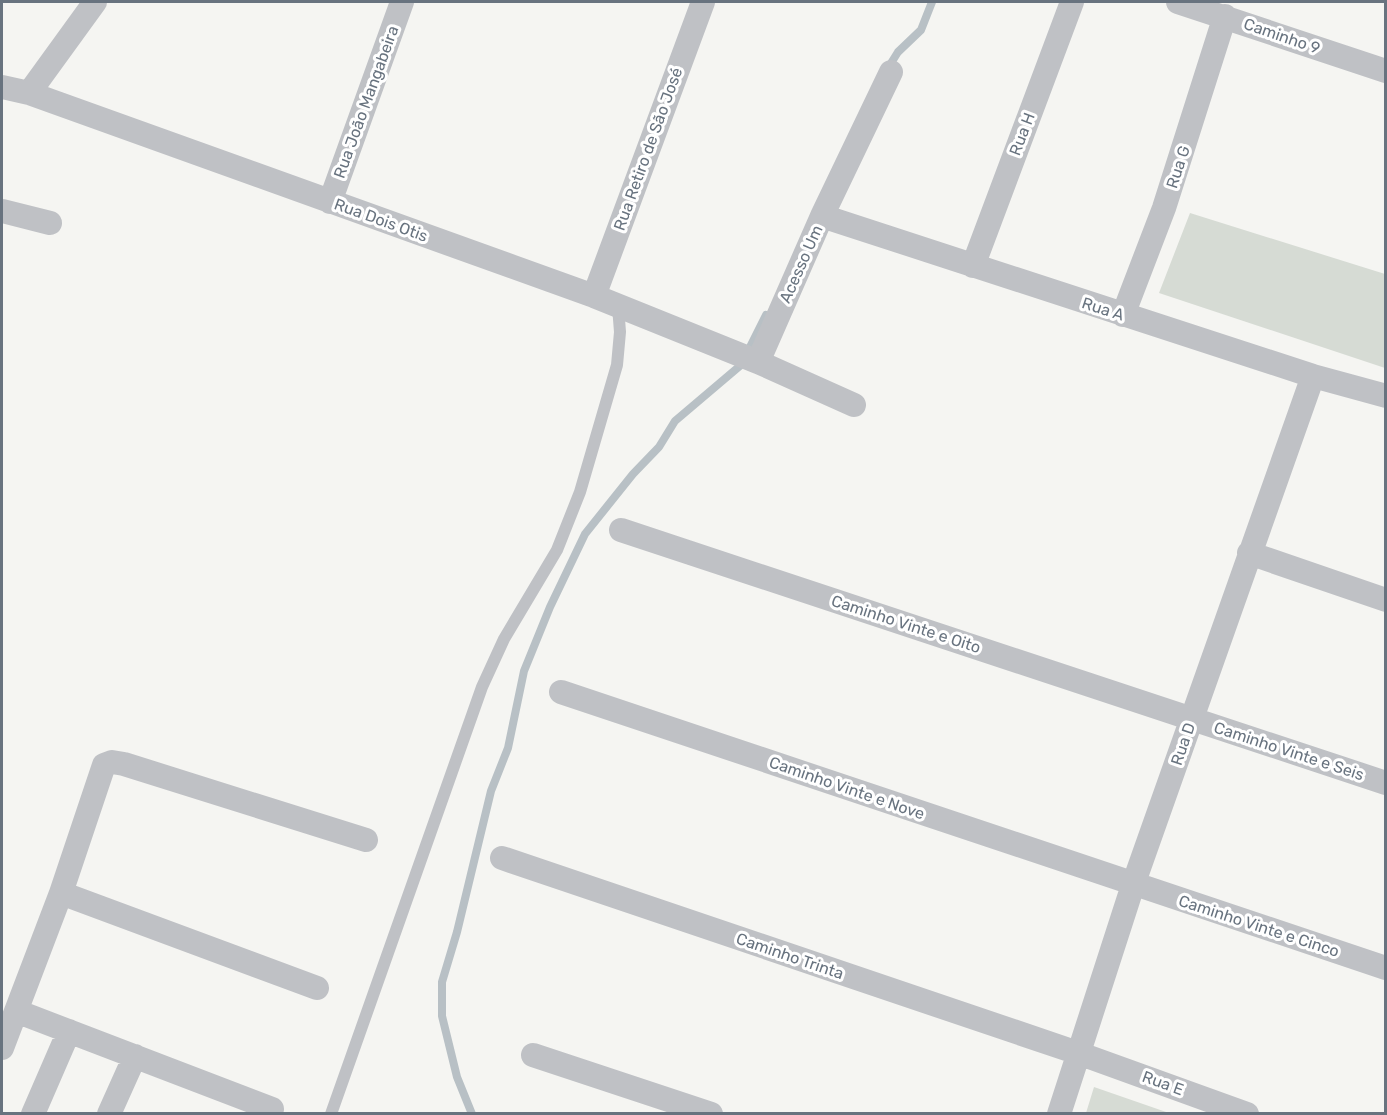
<svg xmlns="http://www.w3.org/2000/svg" width="1387" height="1115" viewBox="0 0 1387 1115" font-family="Rubik,sans-serif">
<rect width="100%" height="100%" fill="#f5f5f2"/>
<path fill="#d6dbd4" d="M 1190,213 L 1385,274 L 1385,368 L 1159,293 Z
M 1094,1087 L 1169,1113 L 1086,1113 Z"/>
<g fill="none" stroke-linecap="round" stroke-linejoin="round">
<path stroke="#b8c0c5" stroke-width="8" d="M 888,68 L 898,52 L 921,30 L 932,2
M 472,1114 L 457,1077 L 442,1016 L 442,982 L 457,932 L 491,791 L 508,748 L 524,671 L 550,607 L 585,534 L 633,474 L 659,447 L 675,421 L 741,365 L 766,315"/>
<path stroke="#bfc1c5" stroke-width="12" d="M 331,1114 L 482,687 L 504,639 L 557,550 L 580,492 L 617,365 L 620,332 L 618,306"/>
<path stroke="#bfc1c5" stroke-width="24" d="M 1178,2 L 1386,71
M 2,87 L 29,93 L 594,296 L 758,362
M 29,93 L 95,2
M 330,202 L 402,2
M 2,211 L 50,223
M 822,216 L 1313,376 L 1386,396
M 973,266 L 1072,2
M 594,296 L 703,2
M 1123,315 L 1164,208 L 1225,16
M 854,405 L 758,362 L 822,216 L 891,72
M 621,530 L 1386,783
M 1249,553 L 1386,600
M 561,692 L 1386,968
M 502,858 L 1078,1053 L 1247,1114
M 61,893 L 317,988
M 16,1011 L 272,1109
M 2,1048 L 61,893 L 104,765 L 112,762 L 124,764 L 366,840
M 533,1055 L 711,1114
M 33,1114 L 69,1031
M 109,1114 L 135,1056
M 1059,1114 L 1133,885 L 1313,376"/>
</g>
<g text-anchor="middle" dominant-baseline="central" stroke-width="6" stroke-linejoin="round" paint-order="stroke">
<g font-size="16" fill="#68737f" stroke="#fff">
<text transform="translate(1282 36) rotate(19)">Caminho 9</text>
<text transform="translate(366 102) rotate(-70)">Rua João Mangabeira</text>
<text transform="translate(1022 134) rotate(-69)">Rua H</text>
<text transform="translate(648 149) rotate(-70)">Rua Retiro de São José</text>
<text transform="translate(1178 167) rotate(-72)">Rua G</text>
<text transform="translate(381 220) rotate(20)">Rua Dois Otis</text>
<text transform="translate(801 264) rotate(-66)">Acesso Um</text>
<text transform="translate(1103 309) rotate(18)">Rua A</text>
<text transform="translate(906 624) rotate(18)">Caminho Vinte e Oito</text>
<text transform="translate(1183 744) rotate(-71)">Rua D</text>
<text transform="translate(1289 751) rotate(18)">Caminho Vinte e Seis</text>
<text transform="translate(847 788) rotate(19)">Caminho Vinte e Nove</text>
<text transform="translate(1259 926) rotate(18)">Caminho Vinte e Cinco</text>
<text transform="translate(790 956) rotate(19)">Caminho Trinta</text>
<text transform="translate(1163 1083) rotate(20)">Rua E</text>
</g>
</g>
<rect width="1387" height="1115" fill="none" stroke="#68737f" stroke-width="6"/>
</svg>
